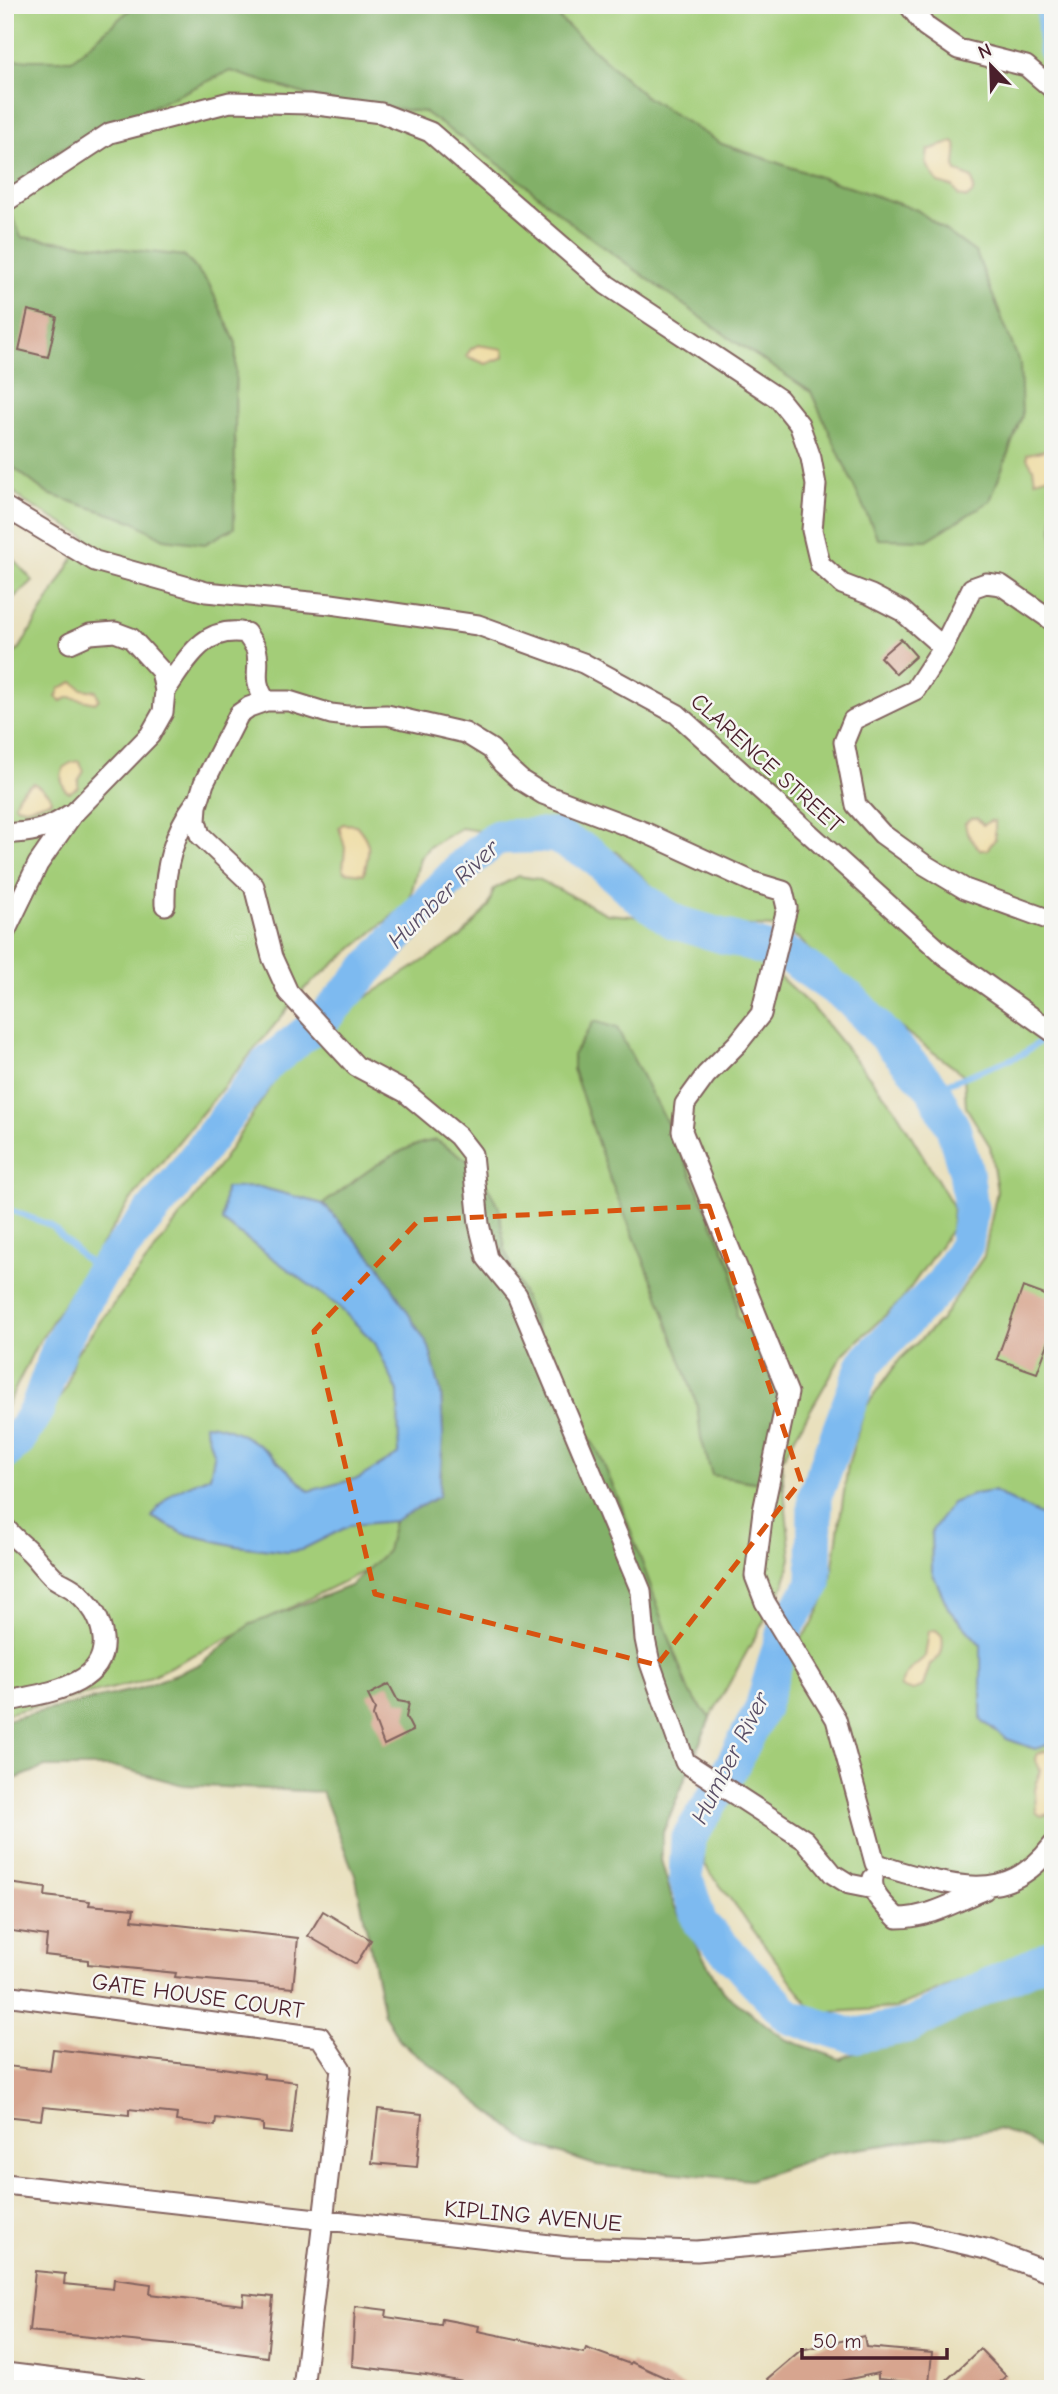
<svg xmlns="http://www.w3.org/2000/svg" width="1058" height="2394" viewBox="0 0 1058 2394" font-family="'Comic Neue',sans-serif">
<rect width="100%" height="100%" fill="#f6f6f2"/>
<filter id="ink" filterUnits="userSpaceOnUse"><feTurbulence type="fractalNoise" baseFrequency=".0143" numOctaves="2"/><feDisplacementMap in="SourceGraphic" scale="14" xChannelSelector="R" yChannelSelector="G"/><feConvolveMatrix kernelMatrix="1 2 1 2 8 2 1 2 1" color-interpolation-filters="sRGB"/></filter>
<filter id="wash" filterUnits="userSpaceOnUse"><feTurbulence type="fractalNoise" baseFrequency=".00686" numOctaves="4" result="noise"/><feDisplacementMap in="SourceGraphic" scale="28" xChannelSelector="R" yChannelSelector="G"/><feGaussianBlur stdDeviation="1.57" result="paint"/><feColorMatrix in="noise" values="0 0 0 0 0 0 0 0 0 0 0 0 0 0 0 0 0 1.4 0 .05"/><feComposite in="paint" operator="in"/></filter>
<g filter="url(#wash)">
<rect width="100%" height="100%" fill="#e9e0bd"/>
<path fill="#a3cd78" stroke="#767652" stroke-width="2" d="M 5,5 L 1053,5 L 1053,1942 L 896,2008 L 815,2013 L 705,1865 L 699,1823 L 778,1669 L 813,1623 L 830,1586 L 848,1465 L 865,1408 L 900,1359 L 940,1321 L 984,1256 L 997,1191 L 990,1146 L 966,1107 L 964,1075 L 856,995 L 798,938 L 776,927 L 706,924 L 662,896 L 617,852 L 461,828 L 429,847 L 420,858 L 409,902 L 305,988 L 132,1198 L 35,1348 L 5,1410 L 5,662 L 20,648 L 86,537 L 23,501 L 5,483 Z
M 5,550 L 33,581 L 5,605 Z
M 518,876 L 538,879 L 607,914 L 654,918 L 692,940 L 765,963 L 815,1010 L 894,1107 L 953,1206 L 951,1230 L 901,1301 L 843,1354 L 781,1461 L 791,1558 L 784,1585 L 710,1718 L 663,1832 L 661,1861 L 442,1533 L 139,1682 L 5,1714 L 5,1464 L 30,1444 L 67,1386 L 74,1356 L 221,1163 L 286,1063 L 357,1003 L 461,937 L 488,907 L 494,889 Z"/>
<path fill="#82b068" stroke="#66684a" stroke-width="2" d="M 135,5 L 552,5 L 561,20 L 645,96 L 722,144 L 917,210 L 976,253 L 1020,364 L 1022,416 L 990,501 L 927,540 L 878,539 L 811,392 L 731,339 L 576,227 L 510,172 L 424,112 L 327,101 L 230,71 L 58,150 L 10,210 L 21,237 L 185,256 L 209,284 L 236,343 L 234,528 L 205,544 L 164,539 L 132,521 L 48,494 L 5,461 L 5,60 L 72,60 Z
M 594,1021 L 617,1028 L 676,1140 L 733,1270 L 737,1317 L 760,1343 L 780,1393 L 783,1487 L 712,1475 L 701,1438 L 697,1405 L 655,1287 L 611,1182 L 573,1069 L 573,1055 Z
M 436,1140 L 475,1165 L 499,1207 L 505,1250 L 569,1409 L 598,1451 L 622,1507 L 689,1692 L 710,1718 L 663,1832 L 661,1860 L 674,1905 L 723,1992 L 785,2039 L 840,2059 L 1053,1971 L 1053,2157 L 1026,2139 L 998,2129 L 829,2153 L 750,2180 L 595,2165 L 531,2144 L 400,2041 L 384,2014 L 356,1878 L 322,1792 L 183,1785 L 117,1767 L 45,1767 L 5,1783 L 5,1720 L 141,1688 L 201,1664 L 249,1625 L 350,1586 L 387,1551 L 394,1521 L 439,1496 L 443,1435 L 441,1393 L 378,1264 L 323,1204 C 358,1179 392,1147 436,1140 Z"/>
<path fill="#eeda9e" stroke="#9c7c64" stroke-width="2" d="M 953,142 L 956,144 C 958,153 953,163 956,171 L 972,178 L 974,188 L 972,194 L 967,198 L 959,196 L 953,187 L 938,183 L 926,163 L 928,150 Z
M 478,345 L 503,349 L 504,357 L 486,364 L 466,356 L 471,349 Z
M 1050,449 L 1053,450 L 1053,475 L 1035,480 L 1033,468 L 1027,458 L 1027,454 Z
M 73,682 L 82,689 L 96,691 L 99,699 L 95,703 L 70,697 L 61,701 L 56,697 L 60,688 Z
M 79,761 L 84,771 L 78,781 L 78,787 L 70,792 L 66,791 C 57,776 61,763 79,761 Z
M 34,783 L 50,795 L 51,801 L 26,808 L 16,806 L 15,804 C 17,793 25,787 34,783 Z
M 972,818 L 977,818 L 983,825 L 990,821 L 995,821 L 995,839 L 987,850 L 981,850 C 973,843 966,834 965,823 Z
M 343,824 L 356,825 C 373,844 369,851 364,874 L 345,872 L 343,869 L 345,848 L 339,827 Z
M 936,1630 L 942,1636 C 944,1649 942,1658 930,1664 L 923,1686 C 914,1691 909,1691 900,1686 C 905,1672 915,1665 925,1657 L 929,1631 Z
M 1044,1751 L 1053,1752 L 1053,1775 L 1050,1780 L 1053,1784 L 1053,1813 L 1041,1816 L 1036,1812 L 1035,1790 L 1040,1770 L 1036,1760 L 1037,1754 Z"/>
<path fill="#7dbaf0" stroke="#646c8e" stroke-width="2" d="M 260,1187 L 323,1204 L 378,1264 L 429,1347 L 441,1393 L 443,1435 L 439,1496 L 394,1521 L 351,1525 L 301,1550 L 287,1552 L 236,1546 L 182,1533 L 152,1517 C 168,1490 183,1488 210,1476 L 214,1456 L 204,1424 C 248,1426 279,1462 309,1491 L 359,1478 L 399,1454 L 398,1392 L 375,1343 L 338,1306 L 222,1221 L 225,1188 Z
M 993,1491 L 1040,1515 L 1053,1514 L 1053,1743 L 1035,1749 L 1007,1739 L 981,1720 L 981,1645 L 949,1610 L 932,1572 L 931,1532 L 952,1503 L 974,1494 Z"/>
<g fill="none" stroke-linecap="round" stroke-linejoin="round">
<path stroke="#7dbaf0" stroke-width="6" d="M 1039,5 L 1041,52 L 1051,71
M 933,1089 L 1021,1055 L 1038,1043
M 5,1208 L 50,1225 L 100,1274"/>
<path stroke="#7dbaf0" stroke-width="35" d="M 5,1452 L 17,1442 L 37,1409 L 60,1345 L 100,1274 L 180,1178 L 266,1065 L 321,1021 L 433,897 L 466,863 L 498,837 L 553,835 L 591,854 L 640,898 L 675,922 L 787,955 L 852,1000 L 933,1089 L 953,1128 L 966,1171 L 971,1209 L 966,1245 L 943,1283 L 864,1364 L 815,1496 L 814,1584 L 785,1628 L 762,1708 L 723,1783 L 688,1839 L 686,1879 L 700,1923 L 790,2017 L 853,2036 L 911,2025 L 981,1989 L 1053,1956"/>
</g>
<g id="blocks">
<path fill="#d7a58f" d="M 28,310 L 57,317 L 48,357 L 19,350 Z
M 901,639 L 916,656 L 896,674 L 880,657 Z
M 1023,1287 L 1053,1298 L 1053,1330 L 1037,1373 L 997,1359 Z
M 389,1684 L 398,1701 L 409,1703 L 406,1717 L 413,1731 L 384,1745 L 373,1716 L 375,1709 L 368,1695 Z
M 8,1883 L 46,1888 L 45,1896 L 90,1901 L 89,1905 L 134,1909 L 132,1920 L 298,1938 L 293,1988 L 175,1977 L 176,1973 L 88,1964 L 88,1960 L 45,1955 L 47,1936 L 5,1930 Z
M 323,1911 L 371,1940 L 356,1964 L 308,1936 Z
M 53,2049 L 222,2068 L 264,2074 L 264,2078 L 297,2082 L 291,2134 L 263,2131 L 263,2124 L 216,2118 L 215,2126 L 176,2121 L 177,2114 L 129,2109 L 129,2115 L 43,2107 L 41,2120 L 5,2116 L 7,2066 L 50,2071 Z
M 378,2109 L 422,2114 L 417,2167 L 372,2163 Z
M 35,2271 L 65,2274 L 64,2284 L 113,2289 L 114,2279 L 151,2284 L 150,2294 L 243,2305 L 244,2294 L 273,2297 L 267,2357 L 194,2347 L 29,2331 Z
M 355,2306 L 387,2310 L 386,2317 L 441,2325 L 442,2319 L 479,2326 L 478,2331 L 584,2353 L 586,2348 L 630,2364 L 631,2362 L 690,2389 L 500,2389 L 426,2375 L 352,2366 Z
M 864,2336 L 866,2347 L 932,2353 L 929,2384 L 878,2379 L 878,2373 L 822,2385 L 824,2389 L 775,2389 L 767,2379 L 801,2350 Z
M 980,2349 L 1006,2376 L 992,2389 L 937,2389 Z"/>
</g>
</g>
<g filter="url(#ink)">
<use href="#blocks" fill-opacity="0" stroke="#82635e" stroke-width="2"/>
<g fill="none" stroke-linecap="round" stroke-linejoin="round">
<g stroke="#82635e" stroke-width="23">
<path id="minor" d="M 909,5 L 925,26 L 958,49 L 1026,66 L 1053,89
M 5,202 L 110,133 L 230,102 L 309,104 L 381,113 L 430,132 L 607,285 L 779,399 L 799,424 L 811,458 L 816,485 L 812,530 L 820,564 L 842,584 L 871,595 L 902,611 L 943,647
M 5,507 L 95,561 L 206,592 L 331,604 L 478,625 L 583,663 L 677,714 L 943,954 L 1053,1032
M 1053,621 L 1001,585 L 986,583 L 972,588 L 943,647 L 915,690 L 853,720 L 844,742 L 856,805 L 882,834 L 925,865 L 965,889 L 1053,921
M 165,691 C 187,660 203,625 246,633 C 249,638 254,644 256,649 C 262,668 250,678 266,701
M 15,833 C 35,832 53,827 69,815
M 165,905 C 164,869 174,831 196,802
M 5,932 L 38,864 L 72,815 L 150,735 L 163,712 L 165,691 L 161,671 L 131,638 L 115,632 L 90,634 L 70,643
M 5,1527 C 12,1537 20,1542 28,1550 C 37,1558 45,1570 54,1578 C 61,1583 70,1586 77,1592 C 91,1605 101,1618 103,1638 C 108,1688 41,1693 5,1702
M 873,1878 C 870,1894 886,1907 897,1918 C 929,1918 955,1902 984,1890
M 874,1889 L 849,1884 L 833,1874 L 805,1840 L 685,1762 L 650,1663 L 645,1639 L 641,1591 L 517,1295 L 487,1258 L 479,1224 L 472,1154 L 458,1136 L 405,1092 L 356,1066 L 288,992 L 272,957 L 254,886 L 200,835 L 196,821 L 197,806 L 204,783 L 239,714 L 249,707 L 266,701 L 289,701 L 331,714 L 347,716 L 387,715 L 465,733 L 491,749 L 503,764 L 522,781 L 543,794 L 644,832 L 753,882 L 783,891 L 787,908 L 761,1014 L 738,1043 L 706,1075 L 685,1104 L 682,1131 L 788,1393 L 763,1511 L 755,1576 L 765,1602 L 836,1719 L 875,1863 C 894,1871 911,1875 932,1880 C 982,1892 1019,1890 1053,1845
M 5,1995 L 320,2037 L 341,2069 L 303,2389
M 5,2184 L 568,2247 L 697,2251 L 911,2232 L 990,2250 L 1053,2274
M 5,2373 L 136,2389"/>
</g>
<use href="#minor" stroke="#fff" stroke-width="19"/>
</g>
</g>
<path fill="none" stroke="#d8530f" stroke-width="5" stroke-dasharray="14 9" stroke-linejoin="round" d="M 709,1206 L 801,1481 L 657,1665 L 375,1594 L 314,1331 L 419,1220 Z"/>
<g text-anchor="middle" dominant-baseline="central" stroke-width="5" stroke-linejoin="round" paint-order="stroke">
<g font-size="23" fill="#4a1f2b" stroke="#f6f6f2">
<text transform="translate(767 763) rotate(42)">CLARENCE STREET</text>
<text transform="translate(198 1996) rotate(8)">GATE HOUSE COURT</text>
<text transform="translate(533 2216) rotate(5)">KIPLING AVENUE</text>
</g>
<g font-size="24" font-style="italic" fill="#594e66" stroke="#f6f6f2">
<text transform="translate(443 894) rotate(-44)">Humber River</text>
<text transform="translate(730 1758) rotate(-63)">Humber River</text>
</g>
</g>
<rect width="1058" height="2394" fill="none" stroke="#f6f6f2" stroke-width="28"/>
<g transform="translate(991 66) rotate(337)" stroke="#f6f6f2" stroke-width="5" paint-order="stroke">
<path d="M0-5L12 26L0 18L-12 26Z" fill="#4a1f2b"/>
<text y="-10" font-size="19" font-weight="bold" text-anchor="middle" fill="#4a1f2b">N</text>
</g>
<path d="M802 2348v10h145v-10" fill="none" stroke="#4a1f2b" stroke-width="3.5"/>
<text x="813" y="2348" font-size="21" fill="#4a1f2b" stroke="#f6f6f2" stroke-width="5" paint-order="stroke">50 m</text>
</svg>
